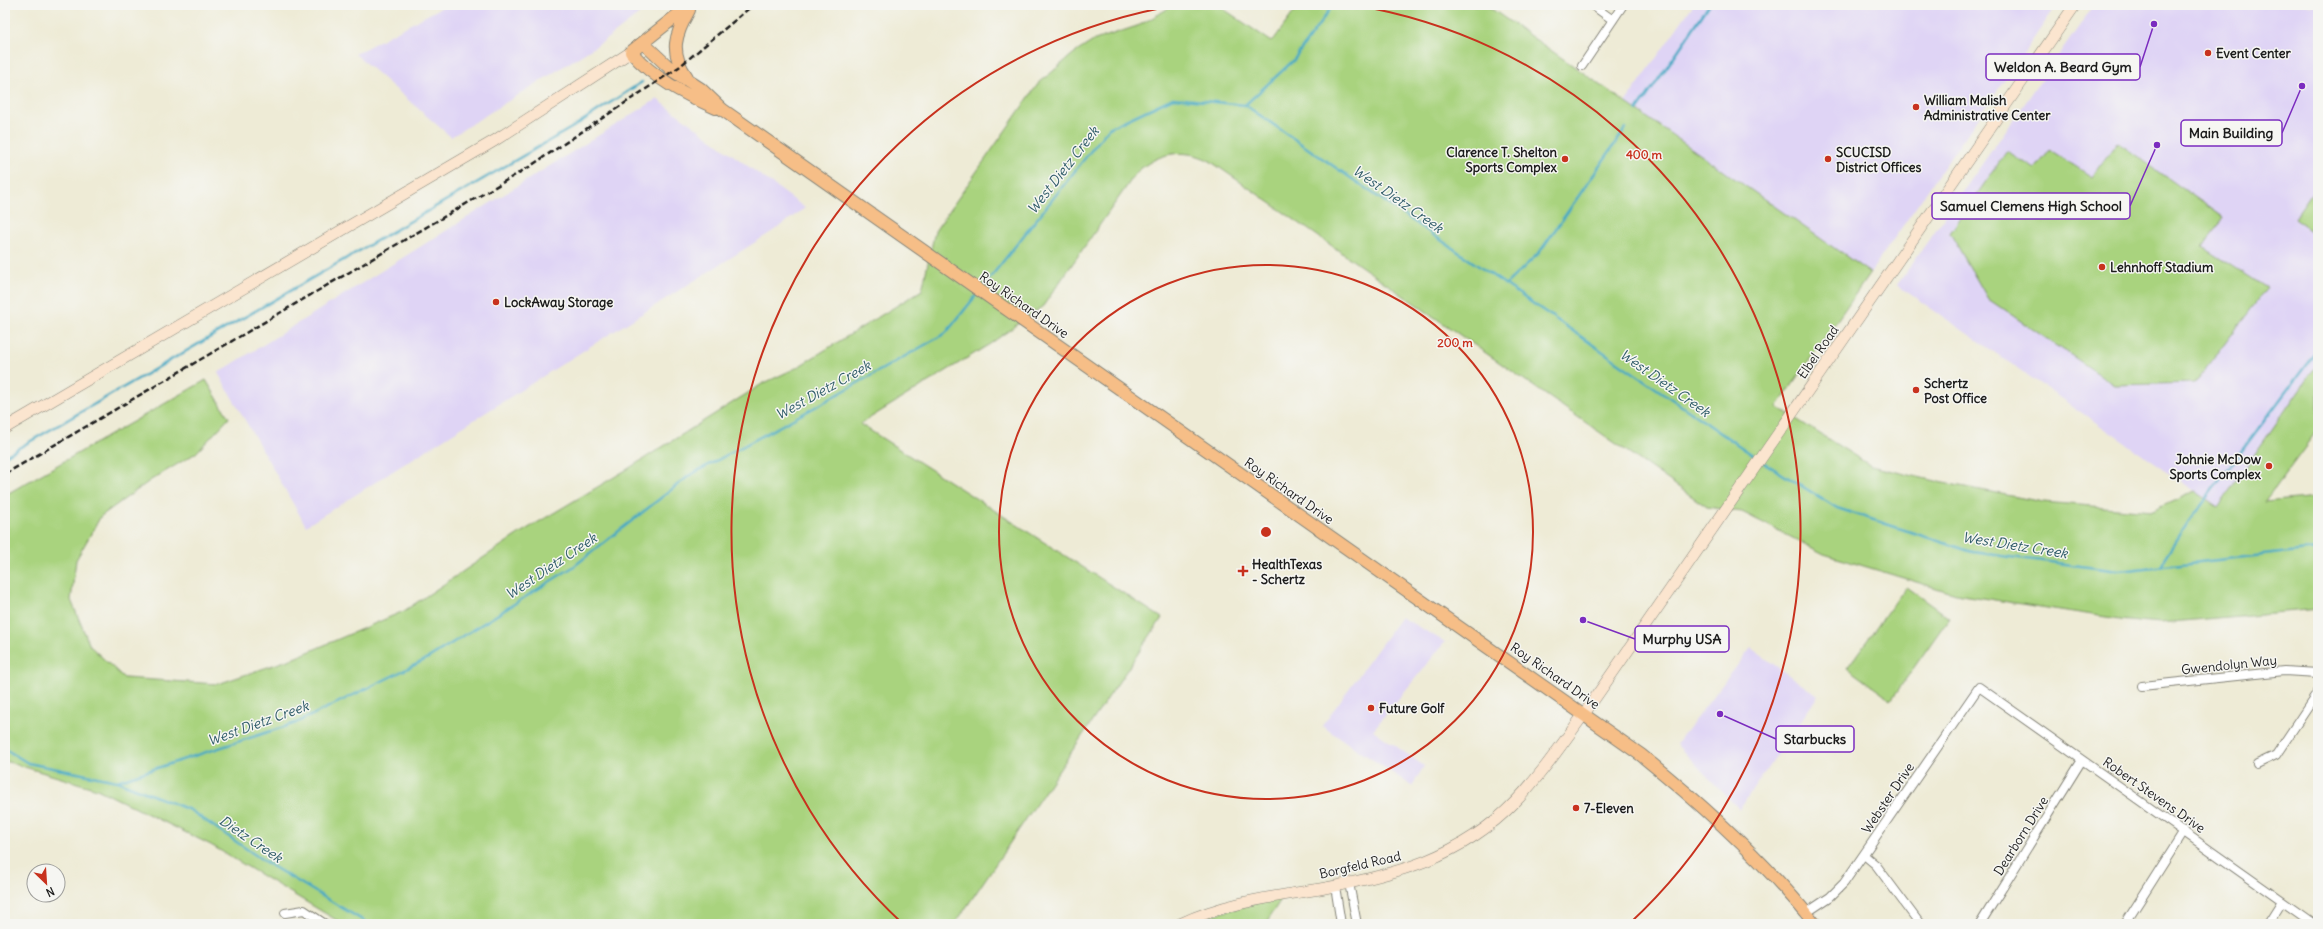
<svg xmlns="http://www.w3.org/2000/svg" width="2323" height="929" viewBox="0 0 2323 929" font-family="Delius,sans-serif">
<rect width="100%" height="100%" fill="#f6f6f2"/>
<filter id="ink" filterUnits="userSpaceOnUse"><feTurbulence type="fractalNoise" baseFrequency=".025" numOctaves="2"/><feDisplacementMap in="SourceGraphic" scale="8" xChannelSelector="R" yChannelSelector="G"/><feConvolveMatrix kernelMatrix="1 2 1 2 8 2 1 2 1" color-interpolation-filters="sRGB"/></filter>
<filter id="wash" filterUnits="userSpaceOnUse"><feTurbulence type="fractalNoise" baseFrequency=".012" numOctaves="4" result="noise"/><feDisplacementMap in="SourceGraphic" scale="16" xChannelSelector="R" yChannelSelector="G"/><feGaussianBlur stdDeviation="0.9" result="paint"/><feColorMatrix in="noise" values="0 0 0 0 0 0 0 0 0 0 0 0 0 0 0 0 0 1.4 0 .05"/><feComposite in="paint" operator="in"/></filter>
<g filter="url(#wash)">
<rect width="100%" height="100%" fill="#eeebd6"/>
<path fill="#dfd4f5" d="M 446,5 L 651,5 L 604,41 L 451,137 L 355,54 Z
M 1693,5 L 2057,5 L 1870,273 L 1625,103 Z
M 2094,5 L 2318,5 L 2318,363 L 2218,507 L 1897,285 Z
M 657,99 L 805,208 L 773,231 L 306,526 L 218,373 Z
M 1401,617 L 1445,642 L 1373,730 L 1424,766 L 1412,786 L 1322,726 Z
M 1751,648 L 1818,696 L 1739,809 L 1676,744 Z"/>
<path fill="#a9d37e" stroke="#62784d" d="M 1174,5 L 1218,5 L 1272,42 L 1299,5 L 1486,5 L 1870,273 L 1777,407 L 1871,466 L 1939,482 L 2043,502 L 2152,511 L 2195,491 L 2218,507 L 2318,363 L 2318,429 L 2264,502 L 2318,497 L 2318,609 L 2160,623 L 2119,619 L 1956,594 L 1824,554 L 1742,512 L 1707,507 L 1210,161 C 1183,147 1157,153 1136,173 L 1043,306 L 990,344 L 860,424 L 1162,618 L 955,924 L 343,924 L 211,845 L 97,789 L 5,761 L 5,495 L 206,380 L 229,418 L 196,453 L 151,480 L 101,516 L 76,560 L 71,600 L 90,646 L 124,678 L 218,684 L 294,658 L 404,611 L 520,533 L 626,470 L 762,384 L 796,368 L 922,290 L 935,231 L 1038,84 L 1073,54 L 1095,40 L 1140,25 Z
M 2117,142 L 2223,217 L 2203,247 L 2267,288 L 2195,383 L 2115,385 L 1988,299 L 1950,233 L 2007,151 L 2035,169 L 2050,150 L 2092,177 Z
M 2318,185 L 2318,236 L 2294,219 Z
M 1906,587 L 1949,618 L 1891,700 L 1847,668 Z
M 1284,895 L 1265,924 L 1180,924 Z"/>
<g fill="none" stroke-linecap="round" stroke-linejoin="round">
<path stroke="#44a9c4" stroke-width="2.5" d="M 1245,105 L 1293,61 L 1333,5
M 1637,111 L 1709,5
M 1505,285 L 1539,253 L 1626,128
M 982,288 L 1109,128 L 1173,98 L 1245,105 L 1757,458
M 5,456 L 573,127 L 642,82
M 1763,462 L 1837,508 L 1972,552 L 2119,571 L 2318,549
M 2160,566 L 2189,521 L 2318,349
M 5,749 L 28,763 L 117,781 L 296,723 L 425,660 L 573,567 L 690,475 L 819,405 L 946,333 L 978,293
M 117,781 L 190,810 L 267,863 L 369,924"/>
</g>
</g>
<g filter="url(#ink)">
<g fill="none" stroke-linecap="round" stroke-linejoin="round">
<g stroke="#858479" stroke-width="10">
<path id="street" d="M 1592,5 L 1613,20
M 1582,66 L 1623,5
M 2142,686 L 2284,671 L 2318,673
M 2257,764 L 2276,755 L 2318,692
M 1864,855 L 1876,865 L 1920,924
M 1349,883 L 1357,924
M 1335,886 L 1341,924
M 285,913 L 304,910 L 325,924
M 1806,913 L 1830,897 L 1844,883 L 1979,687 L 2314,924
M 1980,924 L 2082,760
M 2125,924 L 2184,831
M 2268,924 L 2282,902"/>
</g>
<g stroke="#858479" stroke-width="12">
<path id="secondary" d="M 5,428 L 494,141 L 631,52
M 1180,924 C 1224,903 1272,897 1320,889 C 1394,875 1461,858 1515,802 C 1541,775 1562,744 1584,714 L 2075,5"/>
</g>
<g stroke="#858479" stroke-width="14">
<path id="primary" d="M 690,5 L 631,52 C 654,79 684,94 716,108
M 643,43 L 673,71 L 701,89 L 723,110 L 1641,755 C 1703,805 1765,861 1815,924
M 687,77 C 669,52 675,35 689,10"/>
</g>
<use href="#street" stroke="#fff" stroke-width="8"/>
<use href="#secondary" stroke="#fbe5cf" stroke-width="11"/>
<use href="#primary" stroke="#f6be87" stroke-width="12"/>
<path stroke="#1c1c1c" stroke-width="2.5" stroke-dasharray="6 3" stroke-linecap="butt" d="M 5,474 L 529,167 L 679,67 L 753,5"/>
</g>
</g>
<g fill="none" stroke="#c8321e" stroke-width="2">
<circle cx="1266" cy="532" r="267"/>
<path d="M902 923A534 534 0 0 1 1178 5M1354 5A534 534 0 0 1 1630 923"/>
</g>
<g fill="#c8321e" stroke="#f6f6f2" stroke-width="1.5">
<circle cx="2208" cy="53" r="4"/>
<circle cx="1916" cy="107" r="4"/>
<circle cx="1565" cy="159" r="4"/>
<circle cx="1828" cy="159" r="4"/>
<circle cx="2102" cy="267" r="4"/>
<circle cx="496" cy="302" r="4"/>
<circle cx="1916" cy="390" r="4"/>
<circle cx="2269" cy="466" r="4"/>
<path d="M1241 565h4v4h4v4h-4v4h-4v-4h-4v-4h4z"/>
<circle cx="1371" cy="708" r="4"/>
<circle cx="1576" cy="808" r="4"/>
</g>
<g text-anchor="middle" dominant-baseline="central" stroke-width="3" stroke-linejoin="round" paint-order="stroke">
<g font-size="13" font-weight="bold" fill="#1c1c1c" stroke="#f6f6f2" text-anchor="start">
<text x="2216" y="53">Event Center</text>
<text x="1924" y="100">William Malish<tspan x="1924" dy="15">Administrative Center</tspan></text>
<text x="1557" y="152" text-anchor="end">Clarence T. Shelton<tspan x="1557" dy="15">Sports Complex</tspan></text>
<text x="1836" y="152">SCUCISD<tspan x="1836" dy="15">District Offices</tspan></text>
<text x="2110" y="267">Lehnhoff Stadium</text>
<text x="504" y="302">LockAway Storage</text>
<text x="1924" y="383">Schertz<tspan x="1924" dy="15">Post Office</tspan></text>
<text x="2261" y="459" text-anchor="end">Johnie McDow<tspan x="2261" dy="15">Sports Complex</tspan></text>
<text x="1252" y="564">HealthTexas<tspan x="1252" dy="15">- Schertz</tspan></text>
<text x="1379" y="708">Future Golf</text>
<text x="1584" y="808">7-Eleven</text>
</g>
<g font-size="13" fill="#1c1c1c" stroke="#f6f6f2">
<text transform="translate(1024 305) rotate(35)">Roy Richard Drive</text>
<text transform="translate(1818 352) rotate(-55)">Elbel Road</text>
<text transform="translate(1289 491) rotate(35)">Roy Richard Drive</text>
<text transform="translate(2229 665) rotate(-6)">Gwendolyn Way</text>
<text transform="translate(1555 676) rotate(35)">Roy Richard Drive</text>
<text transform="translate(2154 795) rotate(35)">Robert Stevens Drive</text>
<text transform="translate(1888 798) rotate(-56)">Webster Drive</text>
<text transform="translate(2021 836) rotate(-58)">Dearborn Drive</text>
<text transform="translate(1360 865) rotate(-13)">Borgfeld Road</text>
</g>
<g font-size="14" font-style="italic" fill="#2e5b68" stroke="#f6f6f2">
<text transform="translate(1063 170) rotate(-52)">West Dietz Creek</text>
<text transform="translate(1398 199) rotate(35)">West Dietz Creek</text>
<text transform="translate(1665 383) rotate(35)">West Dietz Creek</text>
<text transform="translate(823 390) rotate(-29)">West Dietz Creek</text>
<text transform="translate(2015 545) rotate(9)">West Dietz Creek</text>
<text transform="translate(551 566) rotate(-34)">West Dietz Creek</text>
<text transform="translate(258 723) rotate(-20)">West Dietz Creek</text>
<text transform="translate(251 839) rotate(34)">Dietz Creek</text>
</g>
</g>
<circle cx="1266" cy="532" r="6" fill="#c8321e" stroke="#f6f6f2" stroke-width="2"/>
<g font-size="12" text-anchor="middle" font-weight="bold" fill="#c8321e" stroke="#f6f6f2" stroke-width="3" stroke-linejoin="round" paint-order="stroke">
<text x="1644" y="159">400 m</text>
<text x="1455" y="347">200 m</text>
</g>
<path fill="none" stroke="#7b2cbf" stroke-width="1.5" d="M2154 24L2140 67M2302 86L2282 133M2157 145L2130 206M1583 620L1635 639M1720 714L1776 739"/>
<g fill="#7b2cbf" stroke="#f6f6f2" stroke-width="1.5">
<circle cx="2154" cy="24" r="4"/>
<circle cx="2302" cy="86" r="4"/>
<circle cx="2157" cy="145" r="4"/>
<circle cx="1583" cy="620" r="4"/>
<circle cx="1720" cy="714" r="4"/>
</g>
<g fill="#f6f6f2" stroke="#7b2cbf" stroke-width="1.5">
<rect x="1986" y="54" width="154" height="26" rx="4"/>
<rect x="2181" y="120" width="101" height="26" rx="4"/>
<rect x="1932" y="193" width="198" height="26" rx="4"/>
<rect x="1635" y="626" width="94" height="26" rx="4"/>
<rect x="1776" y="726" width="78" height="26" rx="4"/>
</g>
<g font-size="14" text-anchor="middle" font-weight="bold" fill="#1c1c1c">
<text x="2063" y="72">Weldon A. Beard Gym</text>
<text x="2231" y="138">Main Building</text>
<text x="2031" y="211">Samuel Clemens High School</text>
<text x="1682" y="644">Murphy USA</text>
<text x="1815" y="744">Starbucks</text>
</g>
<rect width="2323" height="929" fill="none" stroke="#f6f6f2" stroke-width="20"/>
<g transform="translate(46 883) rotate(155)"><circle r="19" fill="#f6f6f2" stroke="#9f9f9c"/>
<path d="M0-3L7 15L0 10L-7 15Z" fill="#c8321e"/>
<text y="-6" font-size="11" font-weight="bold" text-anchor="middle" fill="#1c1c1c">N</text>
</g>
</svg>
